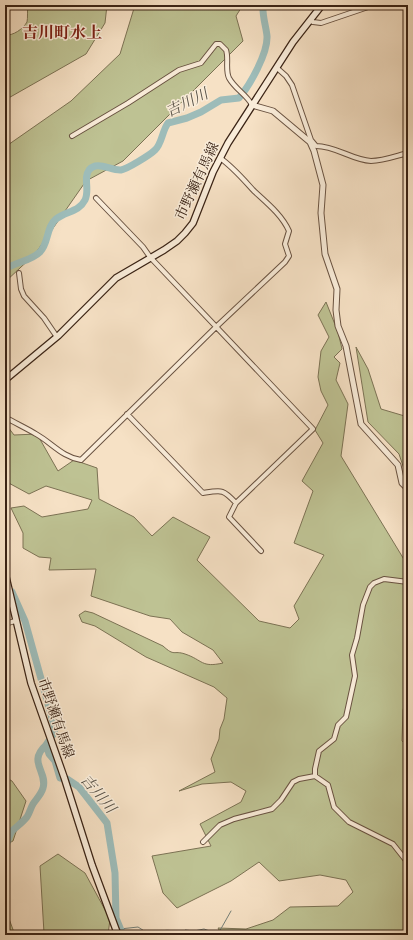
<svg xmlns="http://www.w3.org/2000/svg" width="413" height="940" viewBox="0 0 413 940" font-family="'IM FELL Double Pica','Noto Serif JP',serif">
<rect width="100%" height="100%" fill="#f6e1c5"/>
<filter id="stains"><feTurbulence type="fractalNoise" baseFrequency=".005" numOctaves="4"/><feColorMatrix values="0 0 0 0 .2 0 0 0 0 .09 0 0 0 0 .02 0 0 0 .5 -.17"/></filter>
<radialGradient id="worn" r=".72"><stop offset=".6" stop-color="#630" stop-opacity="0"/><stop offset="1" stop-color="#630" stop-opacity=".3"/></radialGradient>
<path fill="#bec293" stroke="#7c7254" d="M 28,5 L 107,5 L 105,23 L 86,54 L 5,100 L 5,35 C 13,36 23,29 27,22 C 28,18 27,10 28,5 Z
M 135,5 L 243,5 L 236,16 L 243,41 L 123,161 L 86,181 L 35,254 L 5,282 L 5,147 L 71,101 L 120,54 Z
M 326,302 L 338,332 L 342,349 L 334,357 L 340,363 L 336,380 L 348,404 L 341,456 L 408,566 L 408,692 L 403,710 L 402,741 L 408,746 L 408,935 L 222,935 L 218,928 L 246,929 L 273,920 L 290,907 L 338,906 L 353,892 L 346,880 L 320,875 L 279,881 L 259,862 L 231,881 L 177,908 L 163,893 L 152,856 L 211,846 L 200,824 L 241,802 L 246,791 L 231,782 L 202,784 L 179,791 L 215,772 L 211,759 L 219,739 L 220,729 L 224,719 L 227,698 L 214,687 L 146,657 L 95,626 L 82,622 L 79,615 L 85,611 L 93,613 L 163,646 C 175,657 173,650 185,654 C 203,660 201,668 223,663 L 213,650 L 182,632 L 170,619 L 150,616 L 91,596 L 96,569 L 49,570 L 51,558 L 39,557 L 23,548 L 23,533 L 11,508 L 24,506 L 42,517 L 88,509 L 92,500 L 46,486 L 29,494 L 5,481 L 5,423 L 14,435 L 37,434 L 58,471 L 74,460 L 97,468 L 99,499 L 134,517 L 152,536 L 173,517 L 210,537 L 197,560 L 259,621 L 290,628 L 299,619 L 294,606 L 324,555 L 294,543 L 313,491 L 302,481 L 323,443 L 315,430 L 328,405 L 321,391 L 318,377 L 321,351 L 329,337 L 318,315 Z
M 356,347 L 368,369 L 381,409 L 408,417 L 408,481 L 399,454 L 368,422 Z
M 5,777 L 12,781 L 26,801 L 13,841 L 5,845 Z
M 58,854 L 85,873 L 110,919 L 108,935 L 43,935 L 44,933 L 40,866 Z
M 5,908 L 15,935 L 5,935 Z"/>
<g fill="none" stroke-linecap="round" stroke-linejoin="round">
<path stroke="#757f77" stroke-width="1" d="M 120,929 L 138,927 L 149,934 C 157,932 165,929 173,931 C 177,931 179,933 183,933 L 185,930 L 194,931 L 204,929 L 218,934 L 231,911"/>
<path stroke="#9dbcb9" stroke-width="7" d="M 5,269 C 16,262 31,261 40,252 C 49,243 46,227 56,219 C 66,211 79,212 85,200 C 90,190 83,178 89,170 C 97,160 111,171 121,170 C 127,169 150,155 155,150 C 162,144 162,131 168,123 L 187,118 L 201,112 L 221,100 L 239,98 C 250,85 268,53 267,36 C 266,26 262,15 263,5
M 12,592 L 25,621 L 55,729 L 54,733 L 46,745 L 49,754 L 55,761 L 60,778 L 67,779 L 79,787 L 107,823 L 115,873 L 116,918 L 123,935
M 5,849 C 7,843 9,836 12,831 C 16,827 22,823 26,818 C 29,815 30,809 33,804 C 36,799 41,795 43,788 C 48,772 27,762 46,745"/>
<g stroke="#695241" stroke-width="6">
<path id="minor" d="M 404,5 L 408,7
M 310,20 L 313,22 L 321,23 L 374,5
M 277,68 L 286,76 L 292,85 L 311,140 L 310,141
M 72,136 L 128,103 L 179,70 L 201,63 L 216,44 L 220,44 L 226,50 C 229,58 225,70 229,78 C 235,89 247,95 252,105
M 311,140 L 316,146 C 336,146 352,160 371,161 C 383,161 396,156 408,153
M 96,198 L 143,247 L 150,257 L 313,429 L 236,503 L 229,517 L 261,551
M 19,273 L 21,289 L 24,296 L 44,318 L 57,337
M 127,414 L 203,493 C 222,490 223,489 236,503
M 5,417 C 15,423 26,428 36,434 C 52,443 62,457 81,460 L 216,327 L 285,262 L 289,256 L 285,244 L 289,231 C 282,215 267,203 254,191 C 243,179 233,167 220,158
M 5,624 L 15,621
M 315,776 L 315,769 L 319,751 L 334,739 L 338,725 L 346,717 L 355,676 L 352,655 L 357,638 L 363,605 L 370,587 L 374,583 L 384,579 L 408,582
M 203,842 L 220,825 L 234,819 L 272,809 L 281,800 L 293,782 L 299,779 L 315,776 L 328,785 L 334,807 L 349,822 L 393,844 L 408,863"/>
</g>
<g stroke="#695241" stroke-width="7">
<path id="tertiary" d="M 252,105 L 273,111 L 310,142 L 314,151 L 323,185 L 321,213 L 325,254 L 337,289 L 336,310 L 338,326 L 346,346 L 361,424 L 398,465 L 402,483 L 408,489"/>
</g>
<g stroke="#3a2315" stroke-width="8">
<path id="secondary" d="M 5,380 L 58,336 L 116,278 L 164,250 L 177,241 L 185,233 L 193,223 L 213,172 L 228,143 L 293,42 L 322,5
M 5,573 L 31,683 L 64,777 L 92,865 L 118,935"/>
</g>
<use href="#minor" stroke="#f9ecd9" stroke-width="4"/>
<use href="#tertiary" stroke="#f9ecd9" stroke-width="5"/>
<use href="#secondary" stroke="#f9ecd9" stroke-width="5.5"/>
</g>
<g text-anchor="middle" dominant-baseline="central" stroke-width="3" stroke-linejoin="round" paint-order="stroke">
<g font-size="14" fill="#3a2315" stroke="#f9ecd9">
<text transform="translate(197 181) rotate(-65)">市野瀬有馬線</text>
<text transform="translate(56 718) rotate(71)">市野瀬有馬線</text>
</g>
<g font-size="15" font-style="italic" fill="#585146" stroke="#f9ecd9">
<text transform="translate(187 103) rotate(-26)">吉川川</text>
<text transform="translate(98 794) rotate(50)">吉川川</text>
</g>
<g font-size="16" font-weight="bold" fill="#7a1f14" stroke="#f9ecd9">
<text x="62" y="33">吉川町水上</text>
</g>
</g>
<rect width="413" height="940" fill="none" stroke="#f6e1c5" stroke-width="20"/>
<rect x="6" y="6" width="401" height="928" fill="none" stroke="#3a2315" stroke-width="2"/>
<rect x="10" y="10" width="393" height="920" fill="none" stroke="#3a2315"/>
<rect width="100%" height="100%" filter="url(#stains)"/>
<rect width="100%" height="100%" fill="url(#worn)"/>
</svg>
